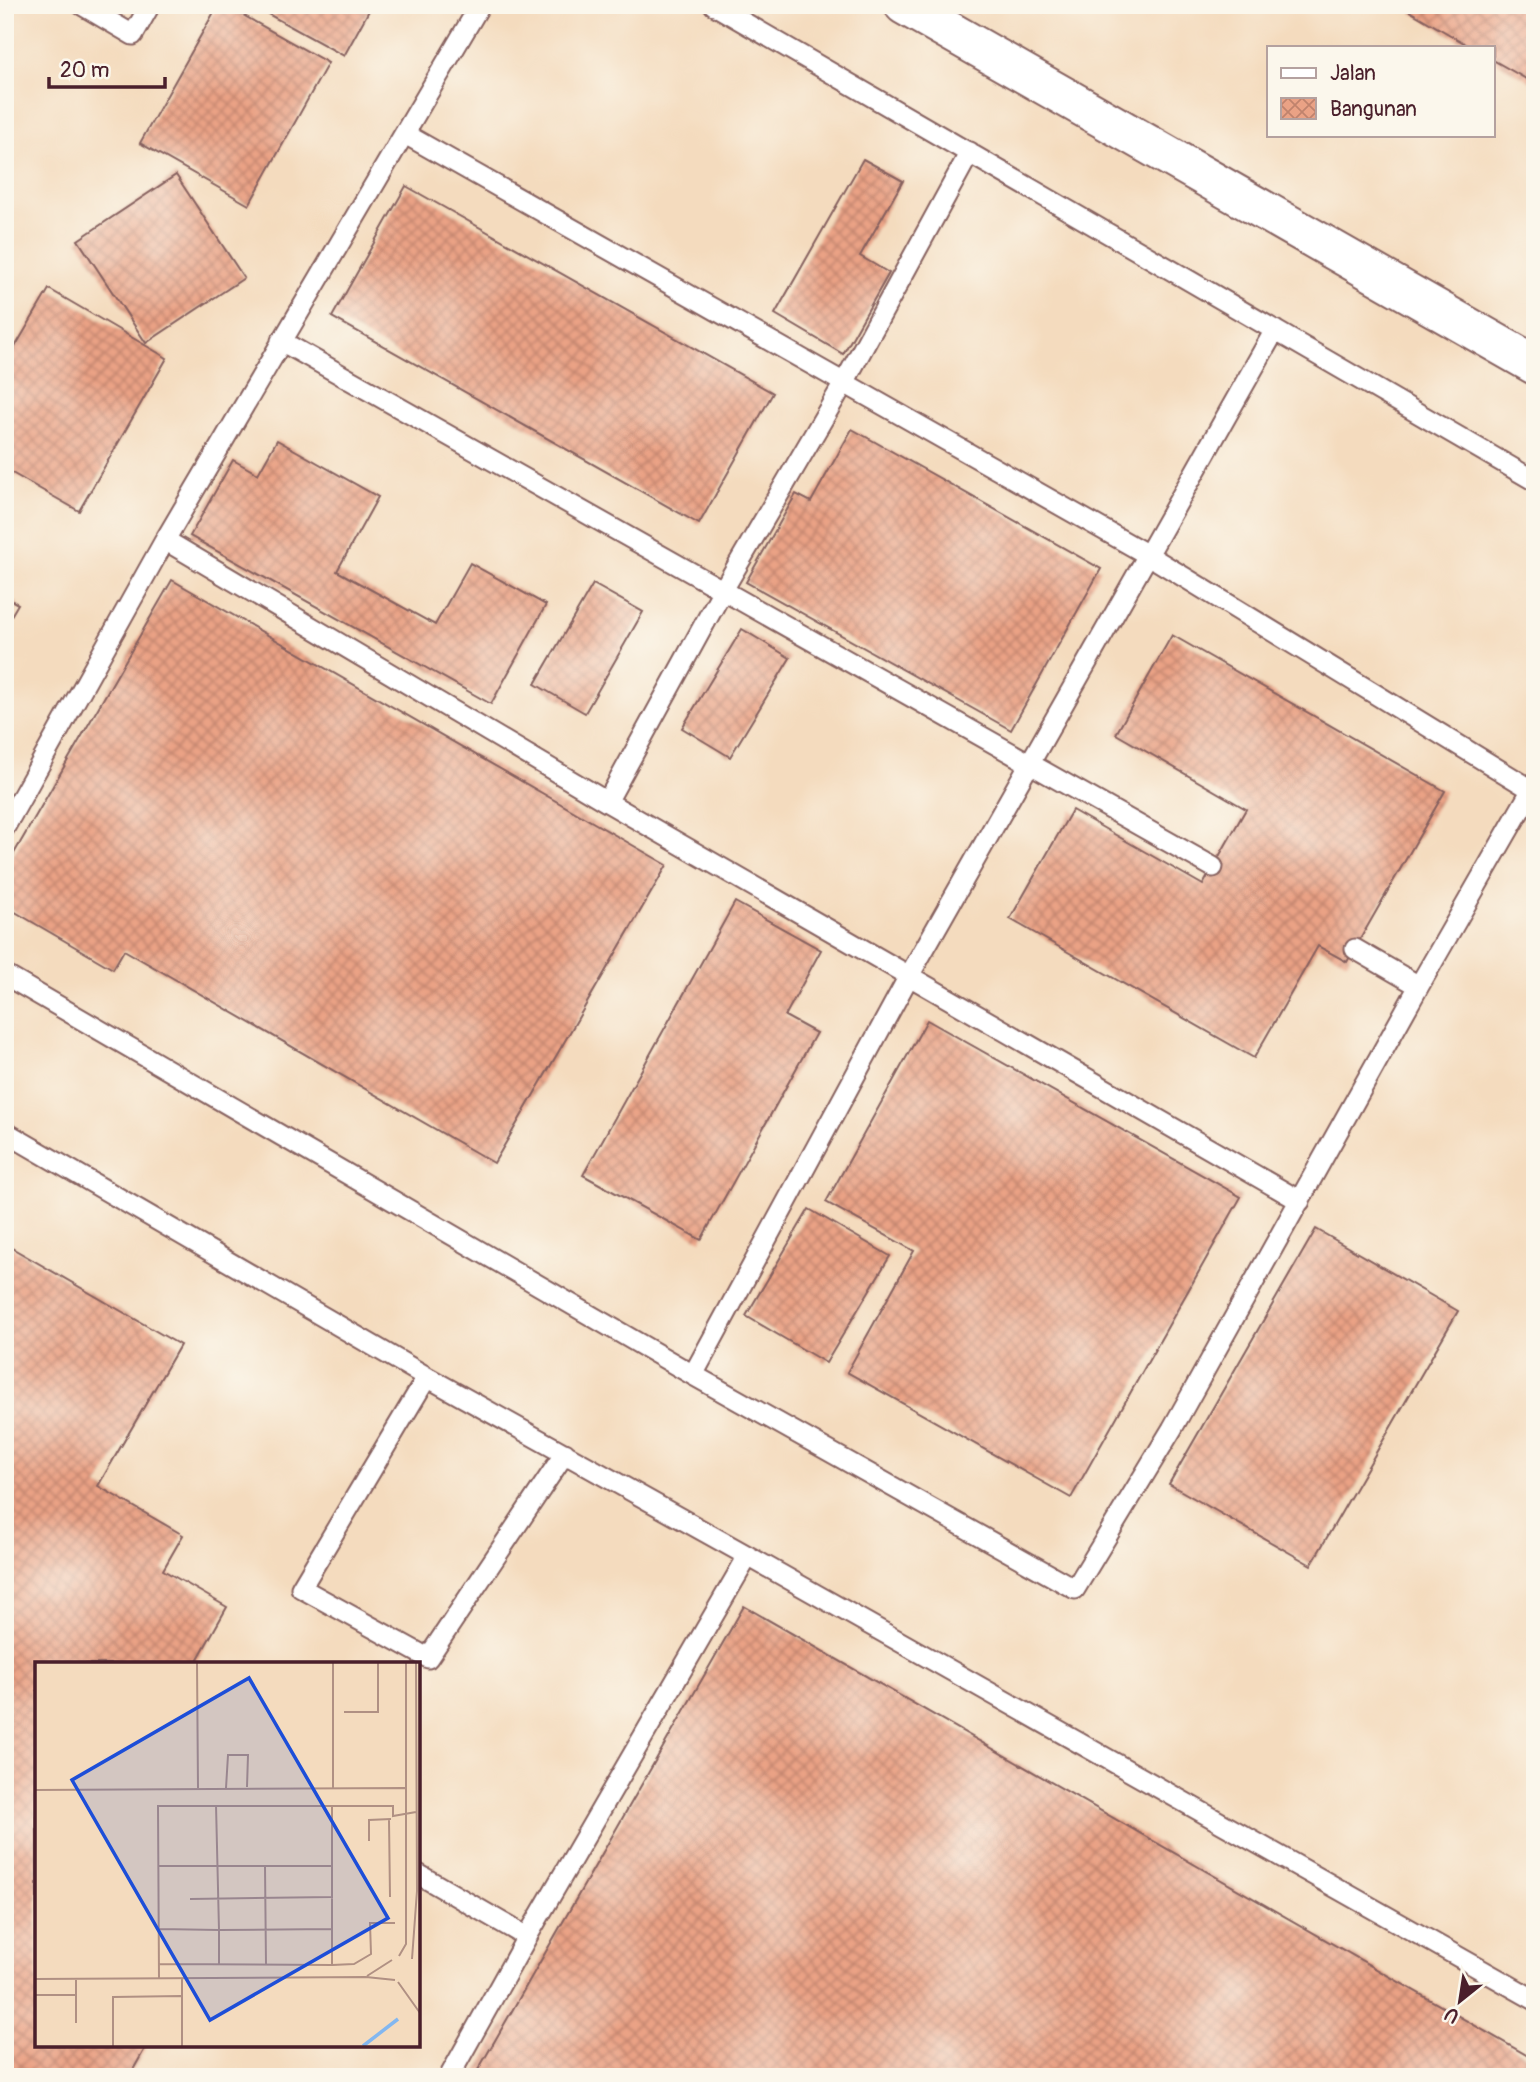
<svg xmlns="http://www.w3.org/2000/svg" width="1540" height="2082" viewBox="0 0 1540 2082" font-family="Pangolin,sans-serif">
<defs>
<pattern id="building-cross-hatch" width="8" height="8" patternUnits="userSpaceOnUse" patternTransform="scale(1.75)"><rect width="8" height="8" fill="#eaa285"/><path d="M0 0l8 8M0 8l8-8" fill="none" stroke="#c0836d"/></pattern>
</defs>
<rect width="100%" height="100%" fill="#fbf7ec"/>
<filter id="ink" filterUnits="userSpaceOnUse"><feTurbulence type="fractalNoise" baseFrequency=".0143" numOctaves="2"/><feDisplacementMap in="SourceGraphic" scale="14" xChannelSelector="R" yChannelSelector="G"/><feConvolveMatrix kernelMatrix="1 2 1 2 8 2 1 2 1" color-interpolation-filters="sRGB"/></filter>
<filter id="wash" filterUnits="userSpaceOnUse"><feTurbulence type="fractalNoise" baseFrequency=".00686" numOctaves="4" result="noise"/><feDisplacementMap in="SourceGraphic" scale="28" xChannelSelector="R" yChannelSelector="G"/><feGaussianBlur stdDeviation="1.57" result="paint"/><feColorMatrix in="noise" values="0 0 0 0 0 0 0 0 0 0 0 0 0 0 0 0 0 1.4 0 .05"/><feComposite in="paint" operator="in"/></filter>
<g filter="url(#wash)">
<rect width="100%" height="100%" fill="#f4dbbe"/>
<g id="blocks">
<path fill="url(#building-cross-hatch)" d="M 218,5 L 225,5 L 328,63 L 249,205 L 140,143 Z
M 272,5 L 372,5 L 344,56 L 268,14 Z
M 1399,5 L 1535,5 L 1535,84 L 1493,60 L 1493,47 L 1471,47 Z
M 863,159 L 903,181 L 860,256 L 889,273 L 843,354 L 775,314 Z
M 176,175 L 244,278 L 146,343 L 78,240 Z
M 406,186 L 773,393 L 699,524 L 332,317 Z
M 49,289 L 167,358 L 79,511 L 5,469 L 5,364 Z
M 852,429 L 1101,569 L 1011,730 L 746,582 L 796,494 L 811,502 Z
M 277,440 L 378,497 L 337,571 L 435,625 L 470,563 L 546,605 L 491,704 L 190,536 L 233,460 L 258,474 Z
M 172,580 L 667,865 L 494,1163 L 124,950 L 113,969 L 5,906 L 5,869 Z
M 593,584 L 643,612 L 585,713 L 535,684 Z
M 5,597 L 18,604 L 5,626 Z
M 742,629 L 790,658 L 730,757 L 682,728 Z
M 1172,635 L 1445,791 L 1347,962 L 1318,946 L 1254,1058 L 1010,919 L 1072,810 L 1203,885 L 1213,867 L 1246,809 L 1116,734 Z
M 735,902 L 821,950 L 785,1016 L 816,1033 L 701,1240 L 583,1175 Z
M 927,1020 L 1241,1197 L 1071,1498 L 847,1372 L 914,1251 L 826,1202 Z
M 809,1209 L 890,1256 L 826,1363 L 746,1316 Z
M 1316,1229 L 1458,1311 L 1311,1565 L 1169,1484 Z
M 5,1244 L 180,1345 L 98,1486 L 183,1535 L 163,1570 L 227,1607 L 195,1664 L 37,1664 L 37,2045 L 147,2045 L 129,2077 L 5,2077 Z
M 744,1606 L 1535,2060 L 1535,2077 L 474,2077 Z"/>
</g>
</g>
<g filter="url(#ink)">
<use href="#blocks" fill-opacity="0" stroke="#86615e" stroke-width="2"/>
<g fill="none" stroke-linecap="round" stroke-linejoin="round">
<g stroke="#86615e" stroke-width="23">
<path id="lane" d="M 82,5 L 133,35 L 150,5
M 714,5 L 1535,481
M 405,134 L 1148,555 L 1275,330
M 970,152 L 844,383 L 723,590 L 607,802 L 1300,1201
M 281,341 L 1213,867
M 165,540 L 607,802
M 5,827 L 165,540 L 480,5
M 1355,949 L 1419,986
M 5,975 L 693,1375 L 1075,1589 L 1172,1429 L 1419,986 L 1535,784
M 5,1132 L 427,1377 L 748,1556 L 1535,2000
M 693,1375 L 909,976 L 1148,555 L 1532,790
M 427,1377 L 301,1588 L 428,1658 L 565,1453
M 418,1874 L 527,1937
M 449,2077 L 527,1937 L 748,1556"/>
</g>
<g stroke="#86615e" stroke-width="42">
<path id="street" d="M 904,5 L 1535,365"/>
</g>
<use href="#lane" stroke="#fff" stroke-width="19"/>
<use href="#street" stroke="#fff" stroke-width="38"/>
</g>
</g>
<g transform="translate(35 1662)">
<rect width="385" height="385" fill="#f4dbbe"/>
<path fill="none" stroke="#83b7f0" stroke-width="3.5" d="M 328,384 L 363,357"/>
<path fill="none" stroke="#b09083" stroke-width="2" d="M 162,1 L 163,126M 298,1 L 298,126M 309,50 L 343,50 L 343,1M 191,126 L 193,93 L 213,93 L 212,125M 0,128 L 370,126M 354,158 L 355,235M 334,179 L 334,158 L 356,157M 123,204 L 230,204 L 231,303M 230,204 L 298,204M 155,237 L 298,235M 124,267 L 184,268 L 181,143M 364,294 L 371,282 L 371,1M 377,297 L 382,229 L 381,1M 124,302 L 297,303 L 297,144M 184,303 L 184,268 L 297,267M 297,303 L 319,302 L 336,292 L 335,261 L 360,261M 332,314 L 357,298M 124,316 L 123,144 L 358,144 L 358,154 L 381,150M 147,316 L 147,384M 0,317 L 331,315 L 360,318M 41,317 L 41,361M 363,320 L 385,351M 0,333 L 41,333M 78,384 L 78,335 L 146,334"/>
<path fill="#1d4ed8" fill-opacity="0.15" stroke="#1d4ed8" stroke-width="3.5" d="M 214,16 L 353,256 L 175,358 L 37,118 Z"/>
<rect width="385" height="385" fill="none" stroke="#4a1f2b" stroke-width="3.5"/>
</g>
<rect width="1540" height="2082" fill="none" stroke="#fbf7ec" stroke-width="28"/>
<rect x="1267" y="46" width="228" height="91" fill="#fbf7ec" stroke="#b4a19f" stroke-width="2"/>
<rect x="1281" y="68" width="35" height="10" fill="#ffffff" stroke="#b4a19f" stroke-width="2"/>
<text x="1330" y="80" font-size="21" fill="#4a1f2b">Jalan</text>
<rect x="1281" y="98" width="35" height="21" fill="url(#building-cross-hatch)" stroke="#b4a19f" stroke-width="2"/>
<text x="1330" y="116" font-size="21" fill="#4a1f2b">Bangunan</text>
<g transform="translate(1460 2001) rotate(210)" stroke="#fbf7ec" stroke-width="5" paint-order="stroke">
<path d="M0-5L12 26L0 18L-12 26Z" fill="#4a1f2b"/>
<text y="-10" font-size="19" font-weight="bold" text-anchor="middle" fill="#4a1f2b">U</text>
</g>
<path d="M49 77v10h116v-10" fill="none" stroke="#4a1f2b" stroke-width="3.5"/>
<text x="60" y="77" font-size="21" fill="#4a1f2b" stroke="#fbf7ec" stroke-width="5" paint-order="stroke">20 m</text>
</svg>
